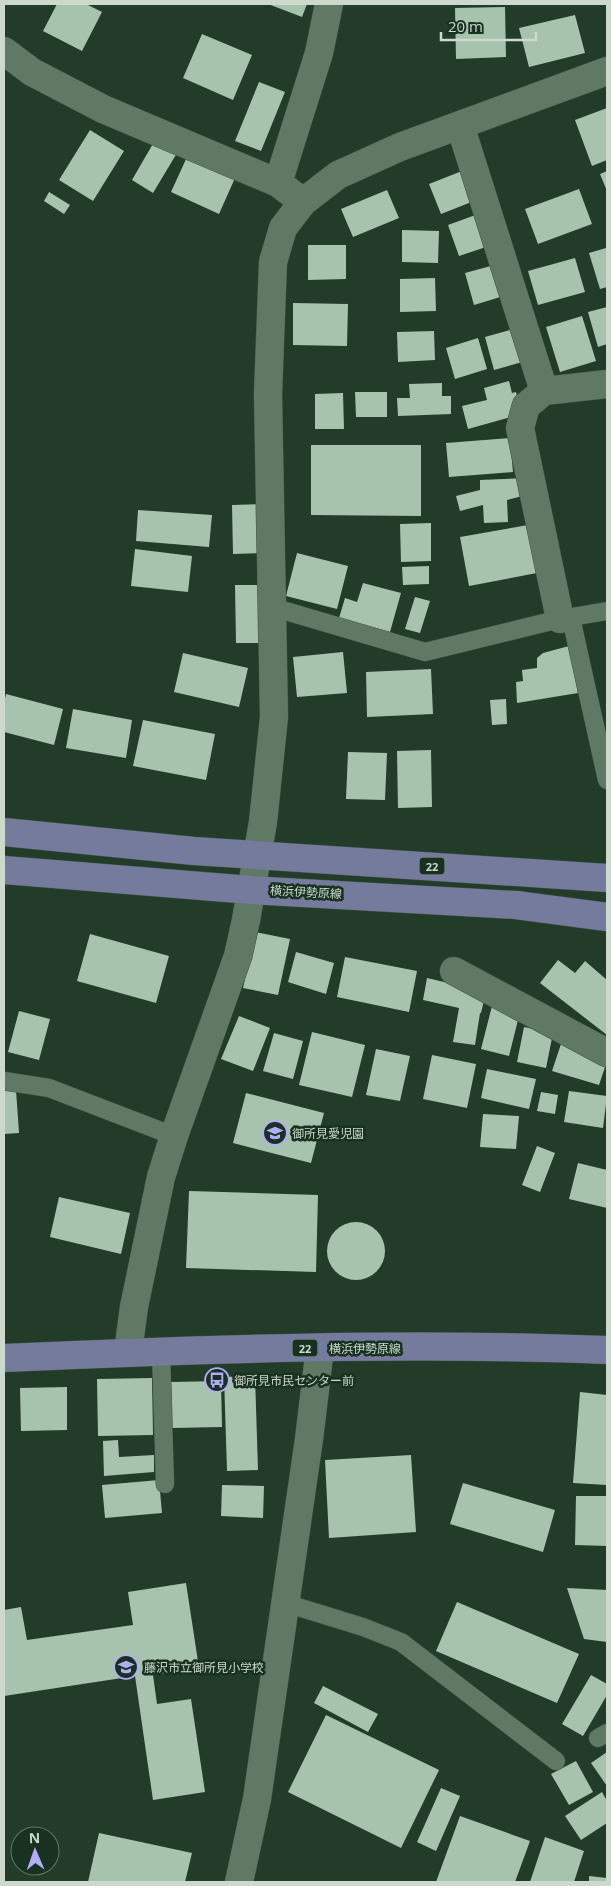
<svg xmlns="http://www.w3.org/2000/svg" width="611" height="1886" viewBox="0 0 611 1886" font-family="'Open Sans','Noto Sans JP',sans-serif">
<rect width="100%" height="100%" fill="#233c2a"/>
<path fill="#a7c3ad" d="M 57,4 L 86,4 L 102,12 L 82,51 L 43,31 Z
M 268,4 L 307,4 L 302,17 Z
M 505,7 L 506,57 L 456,59 L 455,8 Z
M 575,15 L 585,53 L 529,67 L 519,28 Z
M 202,34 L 252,55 L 233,100 L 183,78 Z
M 259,82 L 285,92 L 261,151 L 235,141 Z
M 607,108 L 607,160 L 592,166 L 575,120 Z
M 90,130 L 124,151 L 93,201 L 59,180 Z
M 158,135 L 180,148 L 153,193 L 132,180 Z
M 187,157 L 235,178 L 219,214 L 171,192 Z
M 462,171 L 474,201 L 441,214 L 429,184 Z
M 607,171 L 607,191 L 600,174 Z
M 579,189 L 592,224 L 538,244 L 525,209 Z
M 387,190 L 399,218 L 353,237 L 341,209 Z
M 49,192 L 70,205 L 64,214 L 44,201 Z
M 481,213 L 492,245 L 459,256 L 448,225 Z
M 402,230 L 439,231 L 438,263 L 402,262 Z
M 308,245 L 346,245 L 346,279 L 308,280 Z
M 606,248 L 607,253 L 607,287 L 600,289 L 589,253 Z
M 575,258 L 585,292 L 538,305 L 528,271 Z
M 498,264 L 507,295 L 474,305 L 465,273 Z
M 435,278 L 436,311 L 400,312 L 400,279 Z
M 293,303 L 348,304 L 347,346 L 293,345 Z
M 607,307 L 607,344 L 598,347 L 588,312 Z
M 582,316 L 596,361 L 560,372 L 546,327 Z
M 517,328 L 526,361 L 494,370 L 485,337 Z
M 434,331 L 435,360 L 398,362 L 397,332 Z
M 478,338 L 487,369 L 455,379 L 446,348 Z
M 509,381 L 512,393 L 516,392 L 522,414 L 468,429 L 462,406 L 487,400 L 484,388 Z
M 442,383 L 442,396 L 451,396 L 451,414 L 398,416 L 397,398 L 410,398 L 409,384 Z
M 355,392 L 387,392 L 387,417 L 356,417 Z
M 343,393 L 344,429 L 315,429 L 315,394 Z
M 510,438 L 513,472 L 449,477 L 446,443 Z
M 311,445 L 421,445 L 421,516 L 311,515 Z
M 527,478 L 526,495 L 507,500 L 508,522 L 484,523 L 483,505 L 460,511 L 456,496 L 480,490 L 480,480 Z
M 262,504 L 263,553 L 233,554 L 232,505 Z
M 138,510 L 212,515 L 209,547 L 136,541 Z
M 431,523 L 431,561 L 401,562 L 400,524 Z
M 528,525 L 537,573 L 469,586 L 460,537 Z
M 135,549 L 192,556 L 188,592 L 131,586 Z
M 297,553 L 348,566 L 337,609 L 286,596 Z
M 429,566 L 429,584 L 403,585 L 402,567 Z
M 363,583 L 401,593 L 390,632 L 339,618 L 345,598 L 357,602 Z
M 235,585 L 261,585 L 262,643 L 236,643 Z
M 415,597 L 430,601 L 420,633 L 405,629 Z
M 569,646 L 578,693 L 517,703 L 516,682 L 523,681 L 522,670 L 537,668 L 537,658 L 543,653 Z
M 343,652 L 347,693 L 297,697 L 293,657 Z
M 183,653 L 248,668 L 239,707 L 174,692 Z
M 431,669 L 433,714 L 367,717 L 366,672 Z
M 6,694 L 63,709 L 54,745 L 4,732 L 4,703 Z
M 506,699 L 507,724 L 492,725 L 490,700 Z
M 73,709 L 132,720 L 126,758 L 66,748 Z
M 143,720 L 215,734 L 206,780 L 133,766 Z
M 431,750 L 432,807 L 398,808 L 397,751 Z
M 348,752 L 387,753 L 385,800 L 346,799 Z
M 255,932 L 290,939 L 278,995 L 243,988 Z
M 90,934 L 169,956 L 156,1003 L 77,981 Z
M 296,952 L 334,963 L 326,994 L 288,982 Z
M 345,957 L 417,971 L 409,1012 L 337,997 Z
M 558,960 L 575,973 L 585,961 L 607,980 L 607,1035 L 540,983 Z
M 427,978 L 486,992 L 481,1013 L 480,1013 L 475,1045 L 453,1042 L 459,1008 L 423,1000 Z
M 492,1006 L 520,1012 L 509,1056 L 481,1049 Z
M 19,1011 L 50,1019 L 39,1060 L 8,1052 Z
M 239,1016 L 270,1028 L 253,1071 L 221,1059 Z
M 524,1027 L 553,1033 L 546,1068 L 517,1062 Z
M 312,1032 L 365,1045 L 352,1097 L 299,1085 Z
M 274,1033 L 303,1041 L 293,1079 L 263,1071 Z
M 561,1044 L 607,1061 L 599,1085 L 552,1071 Z
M 376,1049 L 410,1056 L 400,1101 L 366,1095 Z
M 432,1055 L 476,1064 L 467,1108 L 423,1099 Z
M 487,1069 L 536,1079 L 529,1109 L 481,1098 Z
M 16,1090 L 19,1133 L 4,1134 L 4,1091 Z
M 569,1091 L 607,1096 L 603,1128 L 564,1122 Z
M 541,1092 L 558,1095 L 555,1114 L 537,1111 Z
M 246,1093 L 324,1113 L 311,1163 L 233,1143 Z
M 483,1114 L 519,1116 L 516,1149 L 480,1147 Z
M 537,1146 L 555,1153 L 540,1192 L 522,1185 Z
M 578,1163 L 607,1170 L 607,1208 L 569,1199 Z
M 189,1191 L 318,1195 L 316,1272 L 186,1268 Z
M 59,1197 L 130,1213 L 121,1254 L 50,1237 Z
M327 1251a29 29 0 1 1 58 0a29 29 0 1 1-58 0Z
M 255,1376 L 258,1470 L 227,1471 L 224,1377 Z
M 152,1378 L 153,1435 L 98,1436 L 97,1379 Z
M 221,1381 L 222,1427 L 172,1428 L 171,1382 Z
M 67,1387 L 67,1430 L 21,1431 L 20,1388 Z
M 580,1392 L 607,1395 L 607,1485 L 573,1483 Z
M 118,1440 L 119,1457 L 154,1455 L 154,1472 L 104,1476 L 103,1441 Z
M 411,1455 L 416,1532 L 329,1538 L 325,1460 Z
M 159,1480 L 162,1513 L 105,1518 L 102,1485 Z
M 463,1483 L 555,1510 L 543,1552 L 450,1524 Z
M 222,1485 L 264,1486 L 263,1518 L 221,1516 Z
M 576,1496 L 607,1496 L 607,1546 L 575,1545 Z
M 186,1583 L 199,1668 L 153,1675 L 157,1704 L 191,1699 L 205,1792 L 153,1800 L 135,1676 L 4,1696 L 4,1610 L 21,1607 L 27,1640 L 133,1625 L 128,1592 Z
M 567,1588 L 607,1590 L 607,1642 L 584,1639 Z
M 457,1602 L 579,1654 L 557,1703 L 436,1651 Z
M 591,1675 L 607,1684 L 607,1695 L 583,1736 L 562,1724 Z
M 323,1686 L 378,1714 L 368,1732 L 314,1703 Z
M 326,1715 L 439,1770 L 401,1848 L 288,1792 Z
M 607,1752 L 607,1786 L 591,1763 Z
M 576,1761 L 593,1792 L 569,1805 L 551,1774 Z
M 441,1788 L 460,1796 L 436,1851 L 417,1842 Z
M 602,1792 L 607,1801 L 607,1823 L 581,1840 L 565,1816 Z
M 460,1816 L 530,1841 L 515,1882 L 436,1882 Z
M 99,1833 L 192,1853 L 185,1882 L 88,1882 Z
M 545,1837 L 584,1851 L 574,1882 L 530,1882 Z
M 589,1876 L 607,1878 L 607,1882 L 589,1882 Z"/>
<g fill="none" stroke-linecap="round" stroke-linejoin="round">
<g stroke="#415647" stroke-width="19">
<path id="service" d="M 272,607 L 425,652 L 560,619 L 607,611
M 571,618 L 607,780
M 4,1081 L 49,1088 L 174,1136
M 161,1352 L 165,1484
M 285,1603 L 363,1627 L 401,1642 L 556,1761
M 598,1738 L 607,1733"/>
</g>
<g stroke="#415647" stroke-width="29">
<path id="minor" d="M 4,51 L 32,72 L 103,109 L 278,183 L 303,202
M 460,125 L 544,391
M 278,183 L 319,53 L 329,4
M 560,619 L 520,428 L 526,406 L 544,391 L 607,384
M 454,971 L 607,1053
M 128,1352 L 134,1307 L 161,1177 L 174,1136 L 238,956 L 246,920 L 263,822 L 274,717 L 268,394 L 273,262 L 283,228 L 303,202 L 338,175 L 400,147 L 607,71
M 239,1882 L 257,1799 L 309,1439 L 320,1348"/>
</g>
<g stroke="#415647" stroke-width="29">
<path id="primary" d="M 4,832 L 194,851 L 607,878
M 4,870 L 251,890 L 516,905 L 607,917
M 4,1358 C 204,1349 406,1342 607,1350"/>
</g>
<use href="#service" stroke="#5f7965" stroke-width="18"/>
<use href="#minor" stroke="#5f7965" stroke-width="28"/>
<use href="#primary" stroke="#747b9c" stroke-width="28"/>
</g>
<defs>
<g id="school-ring" transform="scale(1.25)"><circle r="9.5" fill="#193120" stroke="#b2adf9" stroke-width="1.5"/><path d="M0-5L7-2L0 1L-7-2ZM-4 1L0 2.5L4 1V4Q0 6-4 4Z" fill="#b2adf9"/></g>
<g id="bus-ring" transform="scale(1.25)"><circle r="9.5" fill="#193120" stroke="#b2adf9" stroke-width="1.5"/><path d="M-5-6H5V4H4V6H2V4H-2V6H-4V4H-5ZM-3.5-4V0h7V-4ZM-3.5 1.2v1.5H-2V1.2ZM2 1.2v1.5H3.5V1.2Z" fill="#b2adf9"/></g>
</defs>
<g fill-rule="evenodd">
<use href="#school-ring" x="275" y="1133"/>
<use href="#bus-ring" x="217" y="1380"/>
<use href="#school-ring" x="126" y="1667"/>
</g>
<g text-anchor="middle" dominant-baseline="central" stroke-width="5" stroke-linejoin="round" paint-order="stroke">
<g fill="#193120" stroke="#96a79a" stroke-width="1">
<rect x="419.5" y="857.5" width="25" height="17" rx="4"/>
<rect x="292.5" y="1339.5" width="25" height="17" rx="4"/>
</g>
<g font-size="11" font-weight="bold" fill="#ccdace">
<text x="432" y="866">22</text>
<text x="305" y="1348">22</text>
</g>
<g font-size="12" fill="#ccdace" stroke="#193120">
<text transform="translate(306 892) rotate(3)">横浜伊勢原線</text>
<text x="365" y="1348">横浜伊勢原線</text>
</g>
<g font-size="12" fill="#ccdace" stroke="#193120" text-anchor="start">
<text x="292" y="1133">御所見愛児園</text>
<text x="234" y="1380">御所見市民センター前</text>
<text x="144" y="1667">藤沢市立御所見小学校</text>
</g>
</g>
<rect width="611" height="1886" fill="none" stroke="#ccdace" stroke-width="10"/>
<g transform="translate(35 1851) rotate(358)"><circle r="24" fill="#193120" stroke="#617566"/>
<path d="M0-4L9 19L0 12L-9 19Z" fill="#b2adf9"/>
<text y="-8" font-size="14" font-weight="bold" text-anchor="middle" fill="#ccdace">N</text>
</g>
<path d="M441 32v8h95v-8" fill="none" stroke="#ccdace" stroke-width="2.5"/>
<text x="448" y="32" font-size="15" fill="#ccdace" stroke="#193120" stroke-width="4" paint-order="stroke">20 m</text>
</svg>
